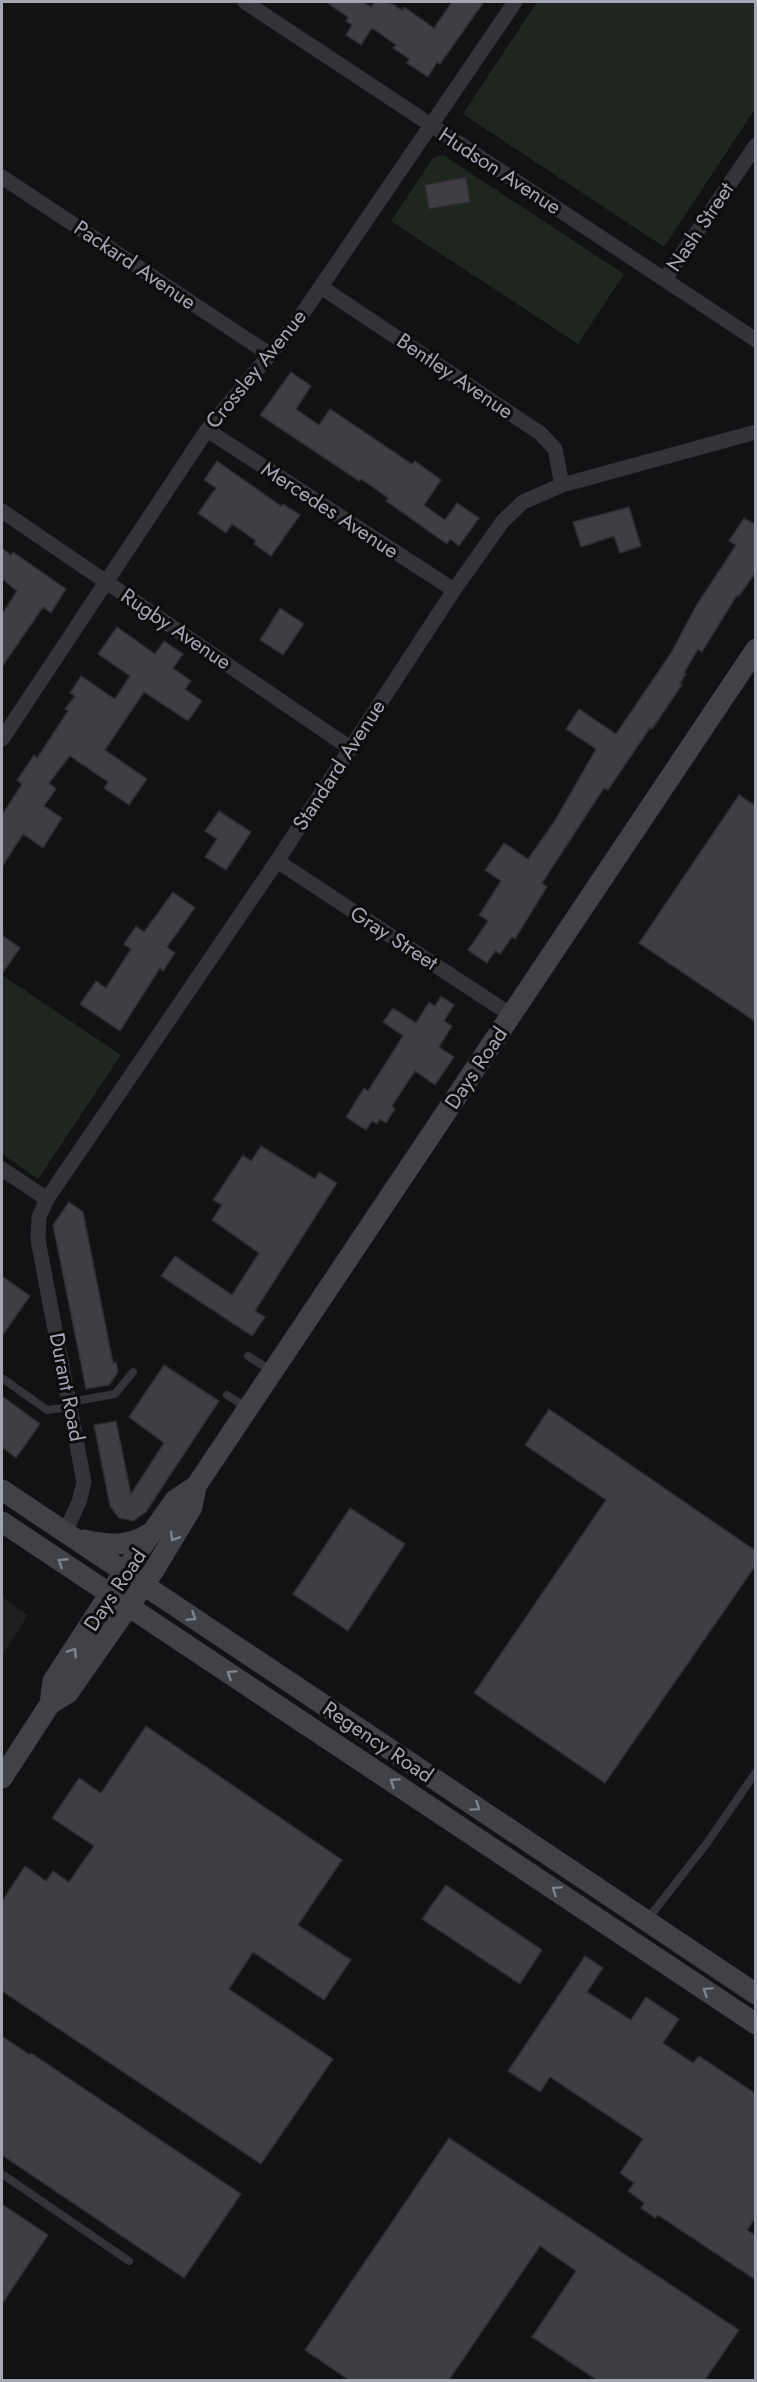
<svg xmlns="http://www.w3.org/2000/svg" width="757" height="2382" viewBox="0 0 757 2382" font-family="Jost,sans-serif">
<rect width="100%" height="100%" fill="#121214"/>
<path fill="#1f1e20" d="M 2,1597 L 28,1615 L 2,1656 Z"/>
<path fill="#1f2620" d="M 537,2 L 755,2 L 755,109 L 664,247 L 463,114 Z
M 443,155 L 624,274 L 578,344 L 391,221 L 433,158 Z
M 2,975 L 121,1055 L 38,1179 L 2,1154 Z"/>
<path fill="#3f3f43" stroke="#2d2c2f" stroke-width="1.5" d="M 326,2 L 363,2 L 371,7 L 375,2 L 389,2 L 402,10 L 404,7 L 434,28 L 452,2 L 484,2 L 440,64 L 437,62 L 428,77 L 407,63 L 409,59 L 393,48 L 396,45 L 372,28 L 361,45 L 346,35 L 352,25 L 346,21 L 348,17 Z
M 466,177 L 470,202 L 429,209 L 425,185 Z
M 291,372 L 311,386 L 296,409 L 319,425 L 330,409 L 412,464 L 415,461 L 441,480 L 424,505 L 445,520 L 457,503 L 479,518 L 459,546 L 450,539 L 447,544 L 386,501 L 388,498 L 361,479 L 359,481 L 260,415 Z
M 217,461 L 281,506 L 283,504 L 300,515 L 271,556 L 254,544 L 256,541 L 232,524 L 226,533 L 198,513 L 216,488 L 204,480 Z
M 629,507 L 641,546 L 620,553 L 614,536 L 581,547 L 573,522 Z
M 744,518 L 756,525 L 756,572 L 739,596 L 737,595 L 702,652 L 698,649 L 684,673 L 686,674 L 680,684 L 682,685 L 652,729 L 650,728 L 608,790 L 604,788 L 542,883 L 547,887 L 515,939 L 512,937 L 500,954 L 495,951 L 487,963 L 468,950 L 488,921 L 479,915 L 501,881 L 485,870 L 504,843 L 528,859 L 554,822 L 596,749 L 566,729 L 579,709 L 616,734 L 671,653 L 696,606 L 736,545 L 729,541 Z
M 2,548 L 11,555 L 13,552 L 66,589 L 51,613 L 43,607 L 2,667 L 2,614 L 17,591 L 2,579 Z
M 280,608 L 304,624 L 283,655 L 260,640 Z
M 117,627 L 155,654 L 164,641 L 183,654 L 173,668 L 191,681 L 185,689 L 202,701 L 188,721 L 144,692 L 105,750 L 147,779 L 129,805 L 104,788 L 108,782 L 70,756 L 49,783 L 56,789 L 44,806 L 62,818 L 43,848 L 23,834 L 2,867 L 2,815 L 22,784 L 17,780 L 34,755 L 37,758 L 68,711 L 65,709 L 75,696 L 70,693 L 81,676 L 115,699 L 130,676 L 98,654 Z
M 739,795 L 756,806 L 756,1022 L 639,943 Z
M 219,811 L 251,832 L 226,870 L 205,857 L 217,839 L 205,831 Z
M 173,892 L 195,908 L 167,947 L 175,953 L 163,971 L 160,968 L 120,1031 L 80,1004 L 96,981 L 106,988 L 131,949 L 124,944 L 136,926 L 144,932 Z
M 2,935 L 20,948 L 2,974 Z
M 441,996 L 454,1005 L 444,1021 L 452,1026 L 439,1047 L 454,1057 L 435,1085 L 415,1071 L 392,1106 L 395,1109 L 386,1123 L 380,1119 L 377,1124 L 372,1121 L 366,1130 L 346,1117 L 364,1088 L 368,1091 L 403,1036 L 383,1022 L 393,1008 L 416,1023 L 429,1002 L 435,1006 Z
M 261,1146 L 315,1179 L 319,1172 L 337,1183 L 255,1311 L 265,1317 L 252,1336 L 161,1276 L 175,1256 L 232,1295 L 259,1253 L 212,1220 L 222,1205 L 213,1200 L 243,1155 L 251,1161 Z
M 69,1202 L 83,1212 L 113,1363 L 116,1362 L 118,1372 L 109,1385 L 86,1389 L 53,1225 Z
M 2,1276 L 30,1296 L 2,1336 Z
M 164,1365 L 219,1401 L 146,1512 L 133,1521 L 119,1518 L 110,1506 L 94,1425 L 116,1421 L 131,1494 L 164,1443 L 129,1417 Z
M 2,1396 L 40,1424 L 16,1458 L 2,1447 Z
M 549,1409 L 756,1551 L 756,1565 L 605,1783 L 474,1693 L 606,1500 L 525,1445 Z
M 350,1508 L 405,1544 L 348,1631 L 293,1594 Z
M 146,1726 L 342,1860 L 298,1925 L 351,1960 L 324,2000 L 253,1952 L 229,1989 L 333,2059 L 261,2164 L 2,1991 L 2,1901 L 25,1866 L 46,1881 L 53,1871 L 69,1882 L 94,1846 L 52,1818 L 79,1778 L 101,1793 Z
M 446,1885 L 542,1950 L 520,1984 L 422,1919 Z
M 585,1956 L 603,1968 L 587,1992 L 631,2020 L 646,1997 L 679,2019 L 663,2043 L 693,2063 L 699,2056 L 756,2094 L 756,2217 L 747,2230 L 756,2236 L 756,2280 L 658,2215 L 655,2218 L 641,2208 L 644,2203 L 628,2191 L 634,2183 L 620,2173 L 643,2139 L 550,2077 L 540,2092 L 508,2071 Z
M 2,2036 L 30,2055 L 31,2053 L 241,2194 L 184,2278 L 2,2155 Z
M 449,2138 L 739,2330 L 705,2380 L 597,2380 L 532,2337 L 576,2271 L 540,2246 L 449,2380 L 349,2380 L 305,2350 Z
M 2,2204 L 48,2235 L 2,2304 Z"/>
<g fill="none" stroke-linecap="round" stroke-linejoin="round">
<path stroke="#333338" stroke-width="8" d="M 248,1356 L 272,1371
M 2,1378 L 47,1410 L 70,1407
M 227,1395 L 247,1408
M 70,1402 L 115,1394 L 133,1372
M 647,1920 L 707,1843 L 756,1772
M 2,2174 L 129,2261"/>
<path stroke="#333338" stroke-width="15" d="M 245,2 L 756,340
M 2,177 L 269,354
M 665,279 L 756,145
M 321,287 L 540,433 L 555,449 L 562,485
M 207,430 L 454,590
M 2,511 L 350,748
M 2,739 L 207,430 L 296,323 L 515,2
M 277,861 L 511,1015
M 2,1169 L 47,1199
M 65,1532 L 79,1502 L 84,1482 L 38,1240 L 39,1217 L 47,1199 L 277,861 L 454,590 L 503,521 L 523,502 L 562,485 L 756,432"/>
<path stroke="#414248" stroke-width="21" d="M 2,1490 L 756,1994
M 2,1522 L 756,2024
M 84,1540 C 109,1546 132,1547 153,1531
M 50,1704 L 53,1681 L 124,1572 L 175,1500 L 196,1486 L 756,649
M 2,1778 L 50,1704 L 68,1693 L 154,1570 L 192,1507 L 196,1486"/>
</g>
<defs><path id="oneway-chevron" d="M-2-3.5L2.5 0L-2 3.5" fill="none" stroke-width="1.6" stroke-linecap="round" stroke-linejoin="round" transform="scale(1.5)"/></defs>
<g stroke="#81838e">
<use href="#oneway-chevron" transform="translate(174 1537) rotate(121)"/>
<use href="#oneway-chevron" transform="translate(62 1562) rotate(-147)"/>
<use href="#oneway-chevron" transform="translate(192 1617) rotate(34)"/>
<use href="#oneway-chevron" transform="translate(73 1652) rotate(-57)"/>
<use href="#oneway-chevron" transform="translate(231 1674) rotate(-146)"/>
<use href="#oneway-chevron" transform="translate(394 1782) rotate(-146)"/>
<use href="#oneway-chevron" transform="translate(476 1807) rotate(34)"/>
<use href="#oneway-chevron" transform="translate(556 1890) rotate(-146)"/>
<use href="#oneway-chevron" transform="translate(707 1991) rotate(-146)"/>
</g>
<g text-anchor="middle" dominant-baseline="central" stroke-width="6" stroke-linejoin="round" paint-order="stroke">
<g font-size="21" fill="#a4a6b3" stroke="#0d0d0e">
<text transform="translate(500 171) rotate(33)">Hudson Avenue</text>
<text transform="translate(700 227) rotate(-56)">Nash Street</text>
<text transform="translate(135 265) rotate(34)">Packard Avenue</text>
<text transform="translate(256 369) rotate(-51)">Crossley Avenue</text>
<text transform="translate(455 376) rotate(34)">Bentley Avenue</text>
<text transform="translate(330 510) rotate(33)">Mercedes Avenue</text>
<text transform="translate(176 629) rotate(34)">Rugby Avenue</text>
<text transform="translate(339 765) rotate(-57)">Standard Avenue</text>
<text transform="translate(394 938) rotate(33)">Gray Street</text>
<text transform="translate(476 1068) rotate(-56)">Days Road</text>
<text transform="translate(67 1387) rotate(79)">Durant Road</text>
<text transform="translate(115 1590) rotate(-56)">Days Road</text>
<text transform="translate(378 1742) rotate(34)">Regency Road</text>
</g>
</g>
<rect width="757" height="2382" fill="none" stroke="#a4a6b3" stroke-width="6"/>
</svg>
